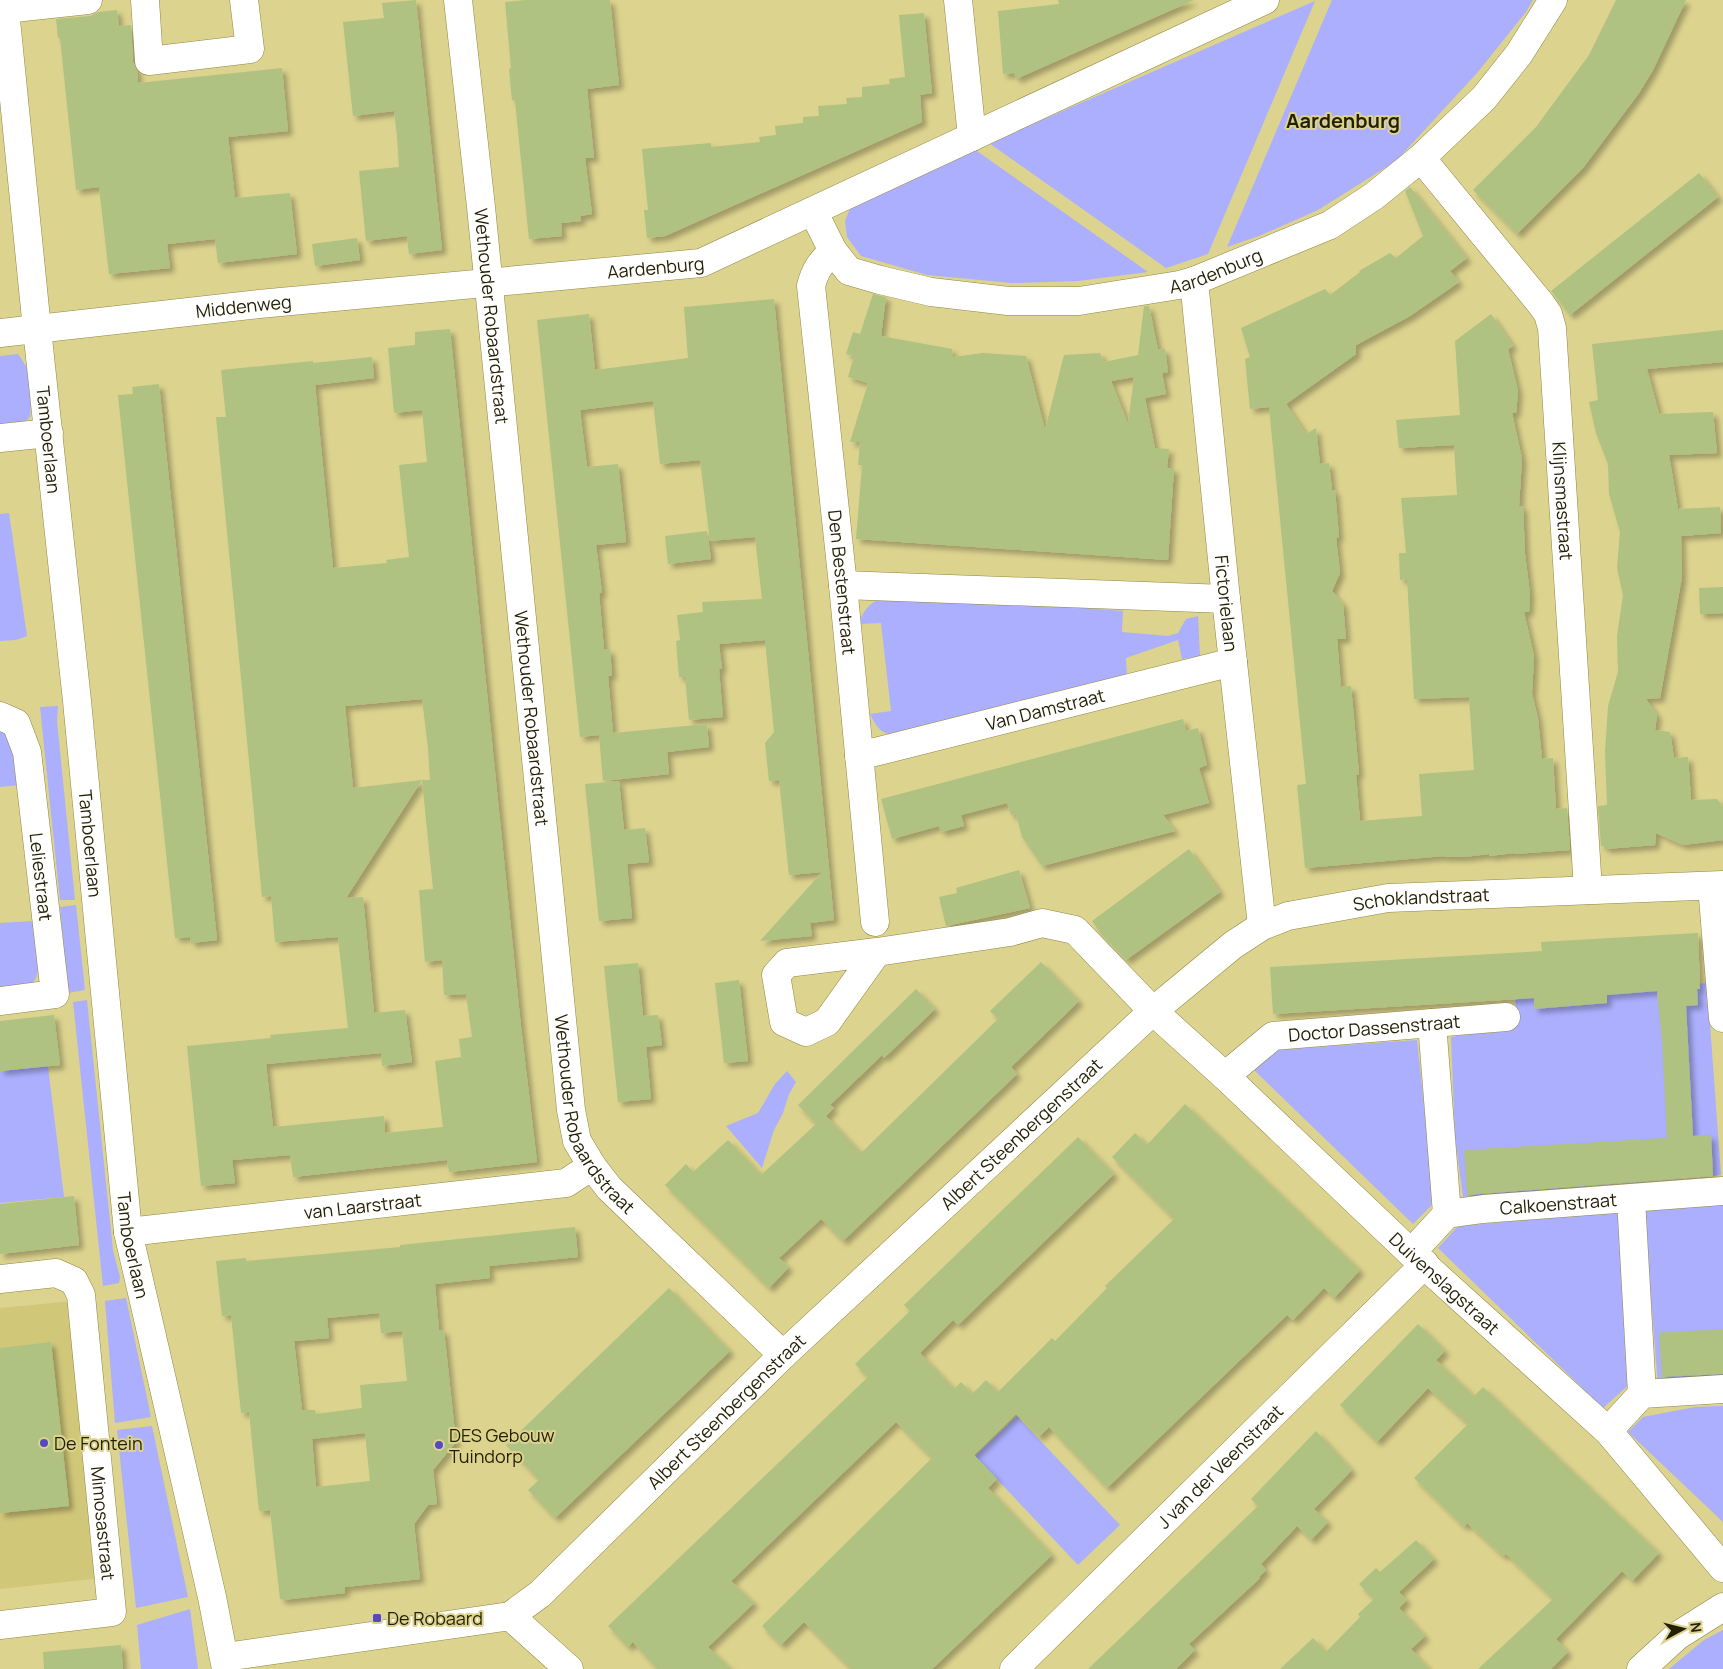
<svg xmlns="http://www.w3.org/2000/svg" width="1723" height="1669" viewBox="0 0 1723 1669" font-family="Manrope,sans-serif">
<defs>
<filter id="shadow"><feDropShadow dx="4.5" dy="4.5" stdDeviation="2.5" flood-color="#0004"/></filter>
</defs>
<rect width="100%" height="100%" fill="#dcd38e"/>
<path fill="#d1c779" d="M 73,1301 L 102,1578 L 0,1589 L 0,1308 Z"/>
<path fill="#abaffd" d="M 1332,0 L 1533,0 L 1526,12 L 1477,73 L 1396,161 L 1318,210 L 1259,236 L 1227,247 Z
M 1315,1 L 1208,254 L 1166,268 L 989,143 Z
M 974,149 L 1148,272 L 1078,281 L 1012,283 L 927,275 L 861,256 L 847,237 L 845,221 L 852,203 Z
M 18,354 C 37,380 32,387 30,417 L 18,428 L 0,429 L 0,356 Z
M 9,513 L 27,636 L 16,640 L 0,641 L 0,514 Z
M 882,597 L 1063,606 L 1123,611 L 1122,632 L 1168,636 L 1178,633 L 1186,619 L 1198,616 L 1200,656 L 1182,659 L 1178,640 L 1126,658 L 1127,678 L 898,736 C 881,733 878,730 870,714 L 891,711 L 881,623 L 859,624 C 863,610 869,604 882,597 Z
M 58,706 L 57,721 L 75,900 L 60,900 L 40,707 Z
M 0,725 L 15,739 L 20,785 L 0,787 Z
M 76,905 L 85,990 L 68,993 L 60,907 Z
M 34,921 C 37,940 48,980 24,989 C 17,991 7,990 0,991 L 0,923 Z
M 1707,983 L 1721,1175 L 1463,1197 L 1455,1137 L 1451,1037 L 1517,1026 L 1515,998 Z
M 87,1000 L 113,1250 L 120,1277 L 119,1283 L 103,1286 L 73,1002 Z
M 1417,1040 L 1433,1189 L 1431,1206 L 1413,1224 L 1254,1070 L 1274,1050 Z
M 48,1066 L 64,1197 L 0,1203 L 0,1071 Z
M 787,1071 L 796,1082 L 789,1094 L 783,1113 L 774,1130 L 762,1168 L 726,1126 L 758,1113 L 775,1084 Z
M 1723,1203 L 1723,1381 L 1658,1386 L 1644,1211 Z
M 1618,1212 L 1630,1384 L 1603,1408 L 1438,1248 L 1458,1226 Z
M 126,1298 L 151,1417 L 115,1423 L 105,1301 Z
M 1723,1406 L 1723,1522 L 1628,1432 L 1643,1417 L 1695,1407 Z
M 1017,1416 L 1120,1525 L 1078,1565 L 975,1456 Z
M 152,1426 L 188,1597 L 136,1608 L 117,1430 Z
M 190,1609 L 198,1669 L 141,1669 L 137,1625 Z
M 1723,1630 L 1723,1669 L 1669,1669 L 1704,1640 Z"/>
<path fill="#afc281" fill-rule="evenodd" filter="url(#shadow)" d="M 416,0 L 442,250 L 409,254 L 407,236 L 366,241 L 359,171 L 399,167 L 397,137 L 394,111 L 353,116 L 343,22 L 384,18 L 382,3 Z
M 526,0 L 610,0 L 619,85 L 587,89 L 594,158 L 585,158 L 592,214 L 580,216 L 581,221 L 561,223 L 562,236 L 529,239 L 515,101 L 512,100 L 509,69 L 511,68 L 505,2 Z
M 1058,0 L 1194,0 L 1016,79 L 1014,73 L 1003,74 L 998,11 L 1059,4 Z
M 1616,0 L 1686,0 L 1653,70 L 1639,93 L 1583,168 L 1517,234 L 1473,190 L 1536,127 L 1589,55 Z
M 117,10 L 119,26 L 131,25 L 133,62 L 137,71 L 138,83 L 282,68 L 288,131 L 228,137 L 235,198 L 290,193 L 297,254 L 218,263 L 215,239 L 167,244 L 170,268 L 109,274 L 99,187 L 76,190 L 60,38 L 58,38 L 56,19 L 90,16 L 98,12 Z
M 924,13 L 932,93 L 920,95 L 922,122 L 665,236 L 647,238 L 644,210 L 648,210 L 642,149 L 711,143 L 711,147 L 760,142 L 759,137 L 776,135 L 775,126 L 803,123 L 803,117 L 819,116 L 818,106 L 847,104 L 846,98 L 862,97 L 862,87 L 890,84 L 889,79 L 905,77 L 899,15 Z
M 1699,173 L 1718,197 L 1570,315 L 1551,291 Z
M 1410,187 L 1467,258 L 1450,271 L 1459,282 L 1410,316 L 1356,345 L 1356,354 L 1286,404 L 1306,434 L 1316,428 L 1320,464 L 1329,463 L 1332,490 L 1335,490 L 1339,537 L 1336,538 L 1340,573 L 1332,591 L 1343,604 L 1346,639 L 1337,639 L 1341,687 L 1351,686 L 1359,774 L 1356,775 L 1360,821 L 1422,816 L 1419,774 L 1474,770 L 1469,697 L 1414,699 L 1407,579 L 1400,580 L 1399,553 L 1406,553 L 1401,498 L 1457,495 L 1454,445 L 1399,448 L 1396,420 L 1460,415 L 1455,341 L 1491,314 L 1513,346 L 1508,349 L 1518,391 L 1516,413 L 1512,413 L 1522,459 L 1519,506 L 1523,506 L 1525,554 L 1530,594 L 1529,612 L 1524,612 L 1534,656 L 1532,693 L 1538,719 L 1542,759 L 1553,758 L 1556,809 L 1567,808 L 1570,850 L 1514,854 L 1514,853 L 1489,856 L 1489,854 L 1464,857 L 1444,857 L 1444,856 L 1305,868 L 1297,785 L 1306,784 L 1269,407 L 1250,409 L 1245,359 L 1250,357 L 1241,328 L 1325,289 L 1330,295 L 1360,272 L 1359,271 L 1390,253 L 1396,258 L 1423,236 L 1405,191 Z
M 357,238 L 360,260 L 315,266 L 312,244 Z
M 873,294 L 886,297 L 881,336 L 952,349 L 953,357 L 983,353 L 1026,356 L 1045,430 L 1064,355 L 1100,353 L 1104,362 L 1138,355 L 1144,306 L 1149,306 L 1158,350 L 1165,349 L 1168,372 L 1162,373 L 1166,394 L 1145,398 L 1155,448 L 1169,449 L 1167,468 L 1174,468 L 1168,560 L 856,539 L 862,465 L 858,465 L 860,442 L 850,442 L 868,383 L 848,377 L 854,356 L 846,354 L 853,332 L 860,334 ZM 1134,377 L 1131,400 L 1128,424 L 1111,381 Z
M 774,299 L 834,920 L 810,923 L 812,936 L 760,941 L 822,872 L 789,875 L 779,780 L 769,781 L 765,743 L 774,732 L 765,640 L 719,644 L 722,669 L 719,669 L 723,717 L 689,720 L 685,677 L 679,677 L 676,641 L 680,640 L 677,615 L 703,612 L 702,602 L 762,599 L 755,537 L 710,541 L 700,460 L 660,464 L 653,401 L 580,410 L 587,467 L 618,464 L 625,530 L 626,542 L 596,545 L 602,593 L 599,593 L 604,650 L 610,649 L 612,676 L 608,676 L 613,733 L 707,724 L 709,747 L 667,752 L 669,774 L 603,781 L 599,735 L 580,737 L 537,320 L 589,314 L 595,370 L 688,358 L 684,307 Z
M 450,329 L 521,1027 L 537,1162 L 449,1172 L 447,1160 L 293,1177 L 290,1155 L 232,1160 L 235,1183 L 201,1186 L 187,1046 L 271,1038 L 270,1035 L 348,1028 L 338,937 L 275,942 L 271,896 L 262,897 L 216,417 L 226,417 L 221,370 L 313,361 L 313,363 L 372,357 L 374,378 L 315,385 L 333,568 L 387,563 L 386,560 L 409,557 L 399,465 L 427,462 L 422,410 L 394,413 L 388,348 L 415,345 L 415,332 ZM 422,699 L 428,748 L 430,780 L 422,780 L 433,889 L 419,890 L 425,962 L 442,960 L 444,995 L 466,994 L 472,1037 L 459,1039 L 461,1057 L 435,1061 L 443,1127 L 385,1133 L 384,1116 L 273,1127 L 266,1064 L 381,1053 L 382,1066 L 412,1062 L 405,1010 L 374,1013 L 363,897 L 346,898 L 422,780 L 353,788 L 345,706 Z
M 1723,330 L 1723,362 L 1647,369 L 1659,414 L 1713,412 L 1717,453 L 1669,455 L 1678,509 L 1720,507 L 1721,533 L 1681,536 L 1682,577 L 1660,698 L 1646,699 L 1657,715 L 1655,730 L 1670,732 L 1674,758 L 1688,757 L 1691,800 L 1717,799 L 1723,807 L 1723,840 L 1683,845 L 1656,833 L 1655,845 L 1605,849 L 1605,846 L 1601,846 L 1598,806 L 1607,805 L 1605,752 L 1608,706 L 1618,672 L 1617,636 L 1623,595 L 1617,568 L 1620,532 L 1609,494 L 1608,464 L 1596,433 L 1589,402 L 1598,400 L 1592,344 Z
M 159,384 L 217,940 L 191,943 L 190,937 L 175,938 L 118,395 L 133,394 L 132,387 Z
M 707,531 L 711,559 L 668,564 L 665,536 Z
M 1723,587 L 1723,613 L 1700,614 L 1699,588 Z
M 1183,719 L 1186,731 L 1198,728 L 1207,765 L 1199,768 L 1209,803 L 1163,815 L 1175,831 L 1042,866 L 1022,837 L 1016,814 L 1011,815 L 1007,803 L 961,815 L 964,826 L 941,832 L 939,826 L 892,839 L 881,799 Z
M 619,781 L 624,830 L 645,828 L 649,862 L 627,864 L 632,918 L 599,921 L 585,784 Z
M 1189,849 L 1220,892 L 1126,960 L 1102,935 L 1092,921 Z
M 1019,870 L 1030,908 L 946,926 L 939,897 L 957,893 L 956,888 Z
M 1698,933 L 1700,989 L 1697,989 L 1698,1005 L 1686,1006 L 1693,1136 L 1711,1135 L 1713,1176 L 1467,1195 L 1464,1150 L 1667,1138 L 1662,1041 L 1657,991 L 1607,995 L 1607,1003 L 1534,1009 L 1534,998 L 1273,1014 L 1270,967 L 1542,951 L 1541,942 Z
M 1041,962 L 1079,1001 L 1011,1067 L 1017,1074 L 843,1241 L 821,1219 L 779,1258 L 789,1267 L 769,1288 L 665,1185 L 686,1164 L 693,1172 L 728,1140 L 761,1175 L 816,1124 L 798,1105 L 916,989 L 935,1009 L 884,1058 L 882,1055 L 830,1105 L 834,1108 L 826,1116 L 861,1153 L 998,1019 L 990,1011 Z
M 638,963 L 643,1016 L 658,1015 L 662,1045 L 646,1047 L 651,1099 L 618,1102 L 604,966 Z
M 739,980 L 748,1061 L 724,1063 L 715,983 Z
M 54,1015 L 60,1065 L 0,1071 L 0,1021 Z
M 1185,1104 L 1360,1270 L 1334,1298 L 1324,1288 L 1293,1320 L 1287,1315 L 1107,1488 L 1049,1427 L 1039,1437 L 1016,1414 L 974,1455 L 997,1479 L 988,1488 L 1052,1555 L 932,1669 L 851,1669 L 804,1622 L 781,1645 L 762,1626 L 932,1458 L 896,1422 L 731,1581 L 754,1603 L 708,1647 L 731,1669 L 657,1669 L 633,1642 L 628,1647 L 608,1626 L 868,1377 L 855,1364 L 910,1311 L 904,1305 L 1078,1137 L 1114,1174 L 958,1325 L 953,1320 L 920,1353 L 954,1389 L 961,1382 L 972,1394 L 986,1380 L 998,1392 L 1052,1338 L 1055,1341 L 1107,1288 L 1105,1286 L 1174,1219 L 1112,1157 L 1135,1133 L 1147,1145 Z
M 74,1196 L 79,1245 L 0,1254 L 0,1204 Z
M 575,1227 L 578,1257 L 489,1266 L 490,1278 L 435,1284 L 439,1330 L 444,1330 L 456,1442 L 433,1470 L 437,1504 L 428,1505 L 414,1524 L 420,1579 L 345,1587 L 345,1593 L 283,1600 L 283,1599 L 280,1599 L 270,1510 L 259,1511 L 249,1412 L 241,1413 L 231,1315 L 222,1316 L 216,1261 L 246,1258 L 246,1261 L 400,1247 L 400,1245 ZM 379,1313 L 381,1333 L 402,1331 L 407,1381 L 360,1385 L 362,1408 L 316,1414 L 315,1410 L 302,1410 L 294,1341 L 329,1338 L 327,1318 ZM 365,1433 L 370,1481 L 316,1487 L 312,1439 Z
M 669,1288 L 730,1351 L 555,1518 L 528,1490 L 539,1480 L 506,1445 Z
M 1418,1324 L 1445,1351 L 1436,1360 L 1474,1396 L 1483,1387 L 1659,1553 L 1632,1581 L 1622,1571 L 1556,1639 L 1568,1652 L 1551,1669 L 1478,1669 L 1553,1599 L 1506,1554 L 1503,1556 L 1467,1523 L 1464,1527 L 1414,1478 L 1468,1424 L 1428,1388 L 1377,1442 L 1340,1405 Z
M 1723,1329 L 1723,1374 L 1662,1377 L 1659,1333 Z
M 51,1342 L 69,1506 L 0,1513 L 0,1348 Z
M 1316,1431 L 1352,1470 L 1314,1509 L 1328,1522 L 1311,1540 L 1297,1526 L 1261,1564 L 1266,1570 L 1259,1577 L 1260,1578 L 1189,1644 L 1195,1650 L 1176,1669 L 1088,1669 L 1258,1506 L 1251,1499 Z
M 1416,1540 L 1434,1559 L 1399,1592 L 1407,1600 L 1399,1608 L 1425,1636 L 1411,1649 L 1429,1669 L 1280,1669 L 1313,1638 L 1326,1652 L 1360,1617 L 1358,1614 L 1374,1599 L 1359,1584 L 1376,1568 L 1380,1572 Z
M 121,1645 L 123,1669 L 44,1669 L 43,1652 Z"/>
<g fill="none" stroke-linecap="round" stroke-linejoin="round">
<g stroke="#908743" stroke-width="29">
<g id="minor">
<path id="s1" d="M 4,0 L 37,329 L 77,701 L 128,1232 L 212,1597 L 226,1669"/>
<path d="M 145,0 L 149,61 L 250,49 L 244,0"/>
<path id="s2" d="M 458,0 L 481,207 L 571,1110 L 577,1141 L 592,1166 L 609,1188 L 783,1355"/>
<path d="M 958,0 L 972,137"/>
<path d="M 5,9 L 88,0"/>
<path id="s3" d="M 1421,158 L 1541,304 L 1548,314 L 1552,328 L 1588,890"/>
<path id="s4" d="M 813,211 L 833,251 L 849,271 L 880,280 L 931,292 L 1008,301 L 1079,301 L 1179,285 L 1194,281 L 1330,225 L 1374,196 L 1421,158 L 1484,98 L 1519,54 L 1553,0"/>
<path id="s5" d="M 833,251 C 821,262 815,270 811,286 L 843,585 L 875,922"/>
<path id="s6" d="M 1194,281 L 1226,599 L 1262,926"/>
<path id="s7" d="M 0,333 L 259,304 L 701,263 L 1265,0"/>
<path d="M 0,438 L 49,433"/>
<path d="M 843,585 L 1226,599"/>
<path id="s8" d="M 0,716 L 16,723 L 27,752 L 55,994 L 0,1001"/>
<path id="s9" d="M 859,756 L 1233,662"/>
<path d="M 1712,886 L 1723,1018"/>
<path id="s10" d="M 877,952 L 787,963 L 776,975 L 784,1022 L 806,1032 L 827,1022 L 877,952 L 1010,932 L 1042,923 L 1075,930 L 1153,1011 L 1225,1076 L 1411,1253 L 1608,1431 L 1723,1568"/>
<path d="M 1432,1023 L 1447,1214"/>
<path id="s11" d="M 1225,1076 L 1273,1036 L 1506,1017"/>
<path d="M 1631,1199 L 1642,1394"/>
<path id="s12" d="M 128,1232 L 566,1183 L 592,1166"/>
<path id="s13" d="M 1411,1253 L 1447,1214 L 1483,1209 L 1723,1191"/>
<path id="s14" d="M 0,1279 L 56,1273 L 74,1281 L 81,1295 L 112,1612 L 0,1625"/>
<path d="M 1608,1431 L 1642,1394 L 1723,1389"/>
<path d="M 510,1616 L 569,1669"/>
<path id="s15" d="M 225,1657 L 510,1616 L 540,1594 L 783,1355 L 1153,1011 L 1233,945 L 1262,926 L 1288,916 L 1388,898 L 1723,885"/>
<path id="s16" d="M 1014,1669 L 1425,1264"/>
<path d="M 1641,1669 L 1677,1636 L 1723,1607"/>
</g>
</g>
<use href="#minor" stroke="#fff" stroke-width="28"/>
</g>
<g fill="#564ac2" stroke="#dcd38e" stroke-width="2">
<circle cx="44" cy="1443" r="5"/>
<circle cx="439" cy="1445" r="5"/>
<rect x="372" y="1613" width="10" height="10" rx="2.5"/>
</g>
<g text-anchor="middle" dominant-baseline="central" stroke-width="4" stroke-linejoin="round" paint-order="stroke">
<g font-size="18" fill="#231f03" stroke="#dcd38e">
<text stroke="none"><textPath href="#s7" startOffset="659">Aardenburg</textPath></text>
<text stroke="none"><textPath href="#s4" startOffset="444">Aardenburg</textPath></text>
<text stroke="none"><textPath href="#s7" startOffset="245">Middenweg</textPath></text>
<text stroke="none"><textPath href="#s2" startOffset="318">Wethouder Robaardstraat</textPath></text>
<text stroke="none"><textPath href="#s1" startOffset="442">Tamboerlaan</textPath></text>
<text stroke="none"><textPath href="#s3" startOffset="389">Klijnsmastraat</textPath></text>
<text stroke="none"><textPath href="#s5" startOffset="340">Den Bestenstraat</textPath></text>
<text stroke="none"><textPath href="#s6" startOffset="324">Fictorielaan</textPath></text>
<text stroke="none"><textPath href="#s9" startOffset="192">Van Damstraat</textPath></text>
<text stroke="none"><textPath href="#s2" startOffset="722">Wethouder Robaardstraat</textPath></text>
<text stroke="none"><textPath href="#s1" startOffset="848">Tamboerlaan</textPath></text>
<text stroke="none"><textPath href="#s8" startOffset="174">Leliestraat</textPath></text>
<text stroke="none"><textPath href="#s15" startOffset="1472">Schoklandstraat</textPath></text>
<text stroke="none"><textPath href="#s11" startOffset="164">Doctor Dassenstraat</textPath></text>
<text stroke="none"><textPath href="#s2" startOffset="1128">Wethouder Robaardstraat</textPath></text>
<text stroke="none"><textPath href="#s15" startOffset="991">Albert Steenbergenstraat</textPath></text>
<text stroke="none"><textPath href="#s13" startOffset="165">Calkoenstraat</textPath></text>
<text stroke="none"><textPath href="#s12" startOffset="236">van Laarstraat</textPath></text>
<text stroke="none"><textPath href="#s1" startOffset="1252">Tamboerlaan</textPath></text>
<text stroke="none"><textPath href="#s10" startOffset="1001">Duivenslagstraat</textPath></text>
<text stroke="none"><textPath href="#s15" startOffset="586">Albert Steenbergenstraat</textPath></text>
<text stroke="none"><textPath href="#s16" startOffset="289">J van der Veenstraat</textPath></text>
<text stroke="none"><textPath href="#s14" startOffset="321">Mimosastraat</textPath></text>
</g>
<g font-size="18" fill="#231f03" stroke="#dcd38e" text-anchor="start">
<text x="449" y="1435">DES Gebouw<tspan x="449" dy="21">Tuindorp</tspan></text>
<text x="54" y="1443">De Fontein</text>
<text x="387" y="1618">De Robaard</text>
</g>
<g font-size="20" font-weight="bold" fill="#231f03" stroke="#dcd38e">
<text x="1343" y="120">Aardenburg</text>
</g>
</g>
<g transform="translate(1683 1629) rotate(83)" stroke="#dcd38e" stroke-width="4" paint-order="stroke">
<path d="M0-4L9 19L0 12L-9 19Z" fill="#231f03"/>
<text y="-8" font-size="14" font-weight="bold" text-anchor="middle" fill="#231f03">N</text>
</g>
</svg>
